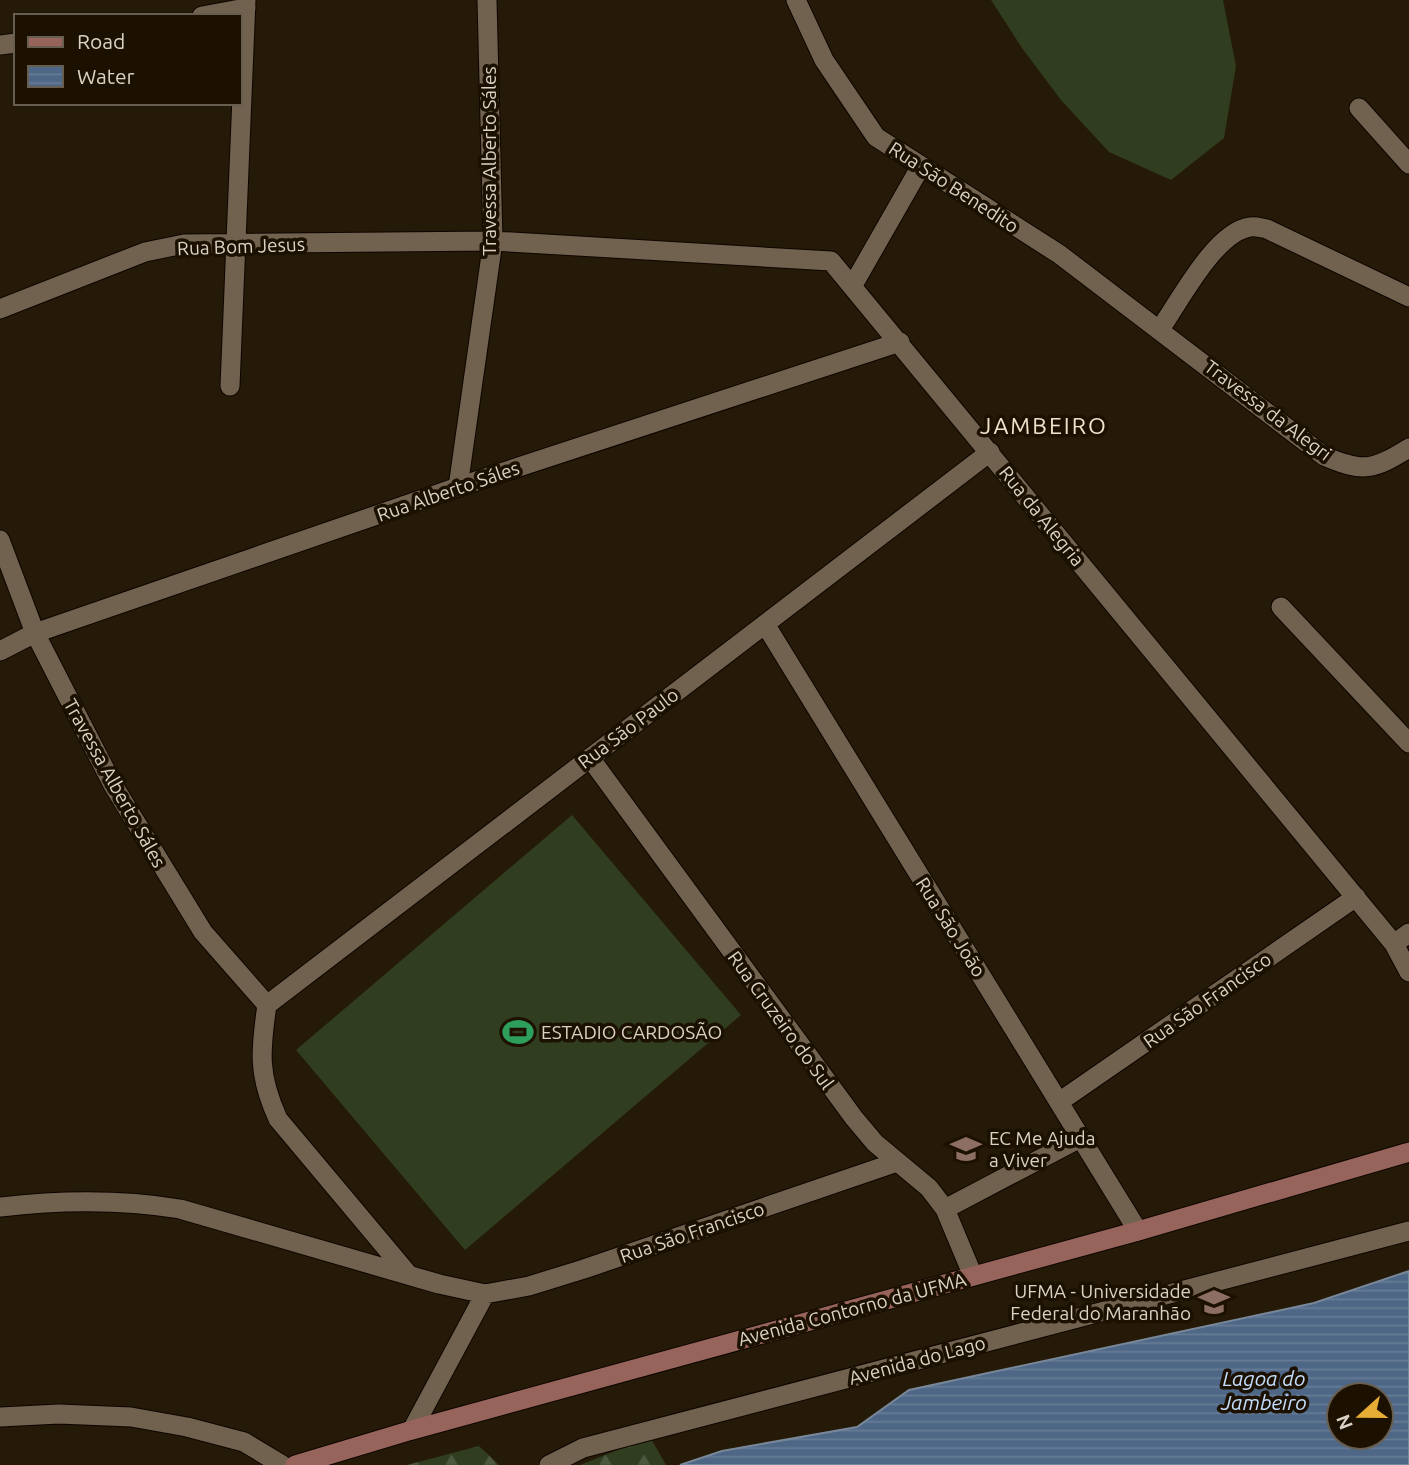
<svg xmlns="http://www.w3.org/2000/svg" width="1409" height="1465" viewBox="0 0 1409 1465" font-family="Ubuntu,sans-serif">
<defs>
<pattern id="forest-firs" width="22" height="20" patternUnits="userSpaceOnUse" patternTransform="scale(1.75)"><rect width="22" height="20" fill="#303d1f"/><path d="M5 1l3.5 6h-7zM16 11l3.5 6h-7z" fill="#4d583e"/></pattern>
<pattern id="water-rules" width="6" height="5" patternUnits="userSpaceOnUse" patternTransform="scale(1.75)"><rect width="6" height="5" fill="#4e6786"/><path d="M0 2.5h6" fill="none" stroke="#677c96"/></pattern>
</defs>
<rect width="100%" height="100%" fill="#251a07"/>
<path fill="#303d1f" d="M 991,0 L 1223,0 L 1236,66 L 1224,138 L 1171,180 L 1109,152 L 1061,100 L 1022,48 Z
M 572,815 L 741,1015 L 465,1250 L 296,1050 Z"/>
<path fill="url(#forest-firs)" d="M 650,1437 L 666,1465 L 580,1465 Z
M 479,1446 L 499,1465 L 407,1465 Z"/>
<path fill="url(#water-rules)" stroke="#788799" stroke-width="2" fill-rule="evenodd" d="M 1409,1271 L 1409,1465 L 680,1465 L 722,1451 L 857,1427 L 909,1390 L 1314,1303 ZM 1339,1395 L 1381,1395 L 1381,1437 L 1339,1437 Z"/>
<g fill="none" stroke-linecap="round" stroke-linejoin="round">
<g stroke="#0e0500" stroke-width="21">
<path id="minor" d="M 796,0 L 824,60 L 876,137 L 1059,254 L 1324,456 C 1364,473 1373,470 1409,448
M 202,16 L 246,8
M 0,45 L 16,43
M 1359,108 L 1409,164
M 853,285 L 921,166
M 0,309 L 145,252 L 184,244 L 493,241 L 831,261 L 1394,944 L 1409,972
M 1160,329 C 1180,301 1215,232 1250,227 C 1255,226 1261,228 1267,229 L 1409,297
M 230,386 L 246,0
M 458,487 L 493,241 L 487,0
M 0,540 L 35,633 L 113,785 L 203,932 L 267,1005
M 1281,607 L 1409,743
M 765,624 L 1138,1231
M 0,651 L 35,633 L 458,487 L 900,342
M 590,758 L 854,1118 L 875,1143 L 929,1188 L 945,1209 L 973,1276
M 1394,944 L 1409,933
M 267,1005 L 990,452
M 267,1005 C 260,1052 258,1075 278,1119 L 408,1274
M 1059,1102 L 1356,897
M 0,1207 C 61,1200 119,1199 180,1209 L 439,1284 L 485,1294
M 945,1209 L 1080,1138
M 0,1417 L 59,1414 L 131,1417 L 187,1427 L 244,1442 L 282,1465
M 412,1430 L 485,1294 L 529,1286 L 584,1269 L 897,1162
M 549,1465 L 583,1448 L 1409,1231"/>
</g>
<g stroke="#0e0500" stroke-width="21">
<path id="secondary" d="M 295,1465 L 412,1430 L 1138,1231 L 1409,1152"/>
</g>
<use href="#minor" stroke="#70624e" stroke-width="19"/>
<use href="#secondary" stroke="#97645b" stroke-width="19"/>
</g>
<defs>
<g id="stadium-bare" transform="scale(2.415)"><path d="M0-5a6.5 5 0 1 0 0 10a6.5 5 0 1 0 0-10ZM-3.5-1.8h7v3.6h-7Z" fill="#2e9e5b" stroke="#1c1101" stroke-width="2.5" paint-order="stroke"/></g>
<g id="school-bare" transform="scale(2.415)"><path d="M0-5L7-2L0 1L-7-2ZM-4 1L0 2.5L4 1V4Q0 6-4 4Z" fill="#8d6e63" stroke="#1c1101" stroke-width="2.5" paint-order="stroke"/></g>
<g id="university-bare" transform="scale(2.415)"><path d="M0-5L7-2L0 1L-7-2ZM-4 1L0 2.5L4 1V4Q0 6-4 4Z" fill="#8d6e63" stroke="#1c1101" stroke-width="2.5" paint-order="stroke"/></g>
</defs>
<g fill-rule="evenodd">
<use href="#stadium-bare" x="518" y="1032"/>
<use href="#school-bare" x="966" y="1149"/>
<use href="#university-bare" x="1214" y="1302"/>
</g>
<g text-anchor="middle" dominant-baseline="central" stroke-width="7" stroke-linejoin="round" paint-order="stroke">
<g font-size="19" fill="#dad2c6" stroke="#1c1101">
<text transform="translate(489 161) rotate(-90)">Travessa Alberto Sáles</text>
<text transform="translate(954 187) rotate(33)">Rua São Benedito</text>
<text transform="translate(241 246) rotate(-2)">Rua Bom Jesus</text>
<text transform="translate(1268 410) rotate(37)">Travessa da Alegri</text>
<text transform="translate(448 491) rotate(-19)">Rua Alberto Sáles</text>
<text transform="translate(1042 516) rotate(51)">Rua da Alegria</text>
<text transform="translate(628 728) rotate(-37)">Rua São Paulo</text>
<text transform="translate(115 783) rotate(61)">Travessa Alberto Sáles</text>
<text transform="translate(951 927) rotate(58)">Rua São João</text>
<text transform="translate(1207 1000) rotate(-35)">Rua São Francisco</text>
<text transform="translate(781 1020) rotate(54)">Rua Cruzeiro do Sul</text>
<text transform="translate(692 1232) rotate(-19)">Rua São Francisco</text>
<text transform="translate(852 1309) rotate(-15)">Avenida Contorno da UFMA</text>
<text transform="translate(917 1360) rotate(-15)">Avenida do Lago</text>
</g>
<g font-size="19" fill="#dad2c6" stroke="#1c1101" text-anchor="start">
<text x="541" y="1032">ESTADIO CARDOSÃO</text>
<text x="989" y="1138">EC Me Ajuda<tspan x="989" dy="22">a Viver</tspan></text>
<text x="1191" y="1291" text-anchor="end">UFMA - Universidade<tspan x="1191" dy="22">Federal do Maranhão</tspan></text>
</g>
<g font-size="21" font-style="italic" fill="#c3ddfd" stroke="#1c1101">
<text x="1264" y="1378">Lagoa do<tspan x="1264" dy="24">Jambeiro</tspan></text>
</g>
<g font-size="23" letter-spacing="2" fill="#f1e2cb" stroke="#1c1101">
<text x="1044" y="425">JAMBEIRO</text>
</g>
</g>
<rect x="14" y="14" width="228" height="91" fill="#1c1101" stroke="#685e50" stroke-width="2"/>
<rect x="28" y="37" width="35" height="10" fill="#97645b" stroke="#685e50" stroke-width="2"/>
<text x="77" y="49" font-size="21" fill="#dad2c6">Road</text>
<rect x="28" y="66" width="35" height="21" fill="url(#water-rules)" stroke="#685e50" stroke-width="2"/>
<text x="77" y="84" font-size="21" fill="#dad2c6">Water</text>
<g transform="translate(1360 1416) rotate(249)"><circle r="33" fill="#1c1101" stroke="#685e50" stroke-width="2"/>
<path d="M0-5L12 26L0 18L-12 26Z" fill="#e7ac36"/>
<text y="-10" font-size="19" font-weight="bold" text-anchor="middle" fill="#dad2c6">N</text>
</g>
</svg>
